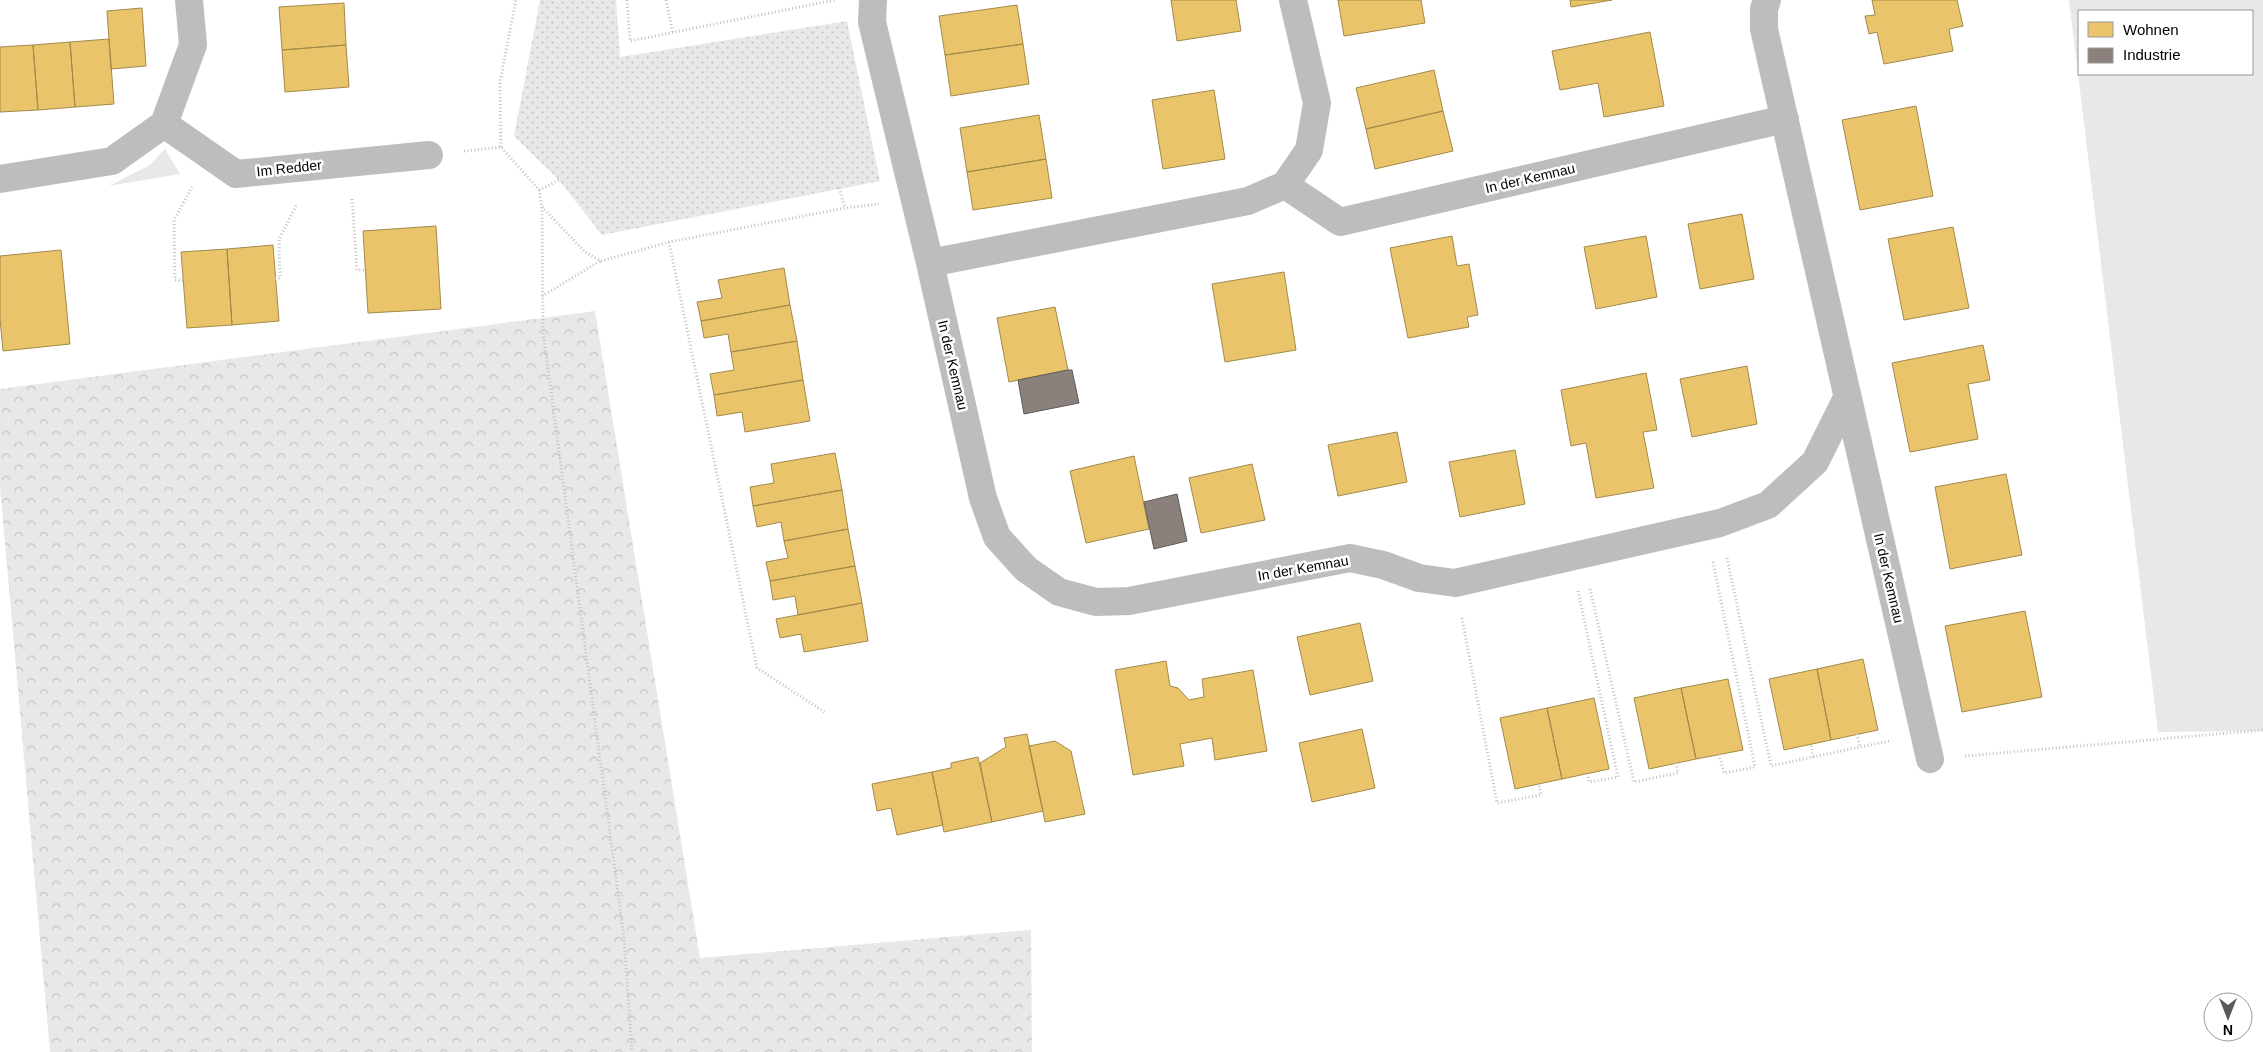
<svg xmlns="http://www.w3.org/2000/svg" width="2263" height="1052" viewBox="0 0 2263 1052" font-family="Helvetica,sans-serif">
<defs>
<pattern id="forest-crowns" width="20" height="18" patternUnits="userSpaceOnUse" patternTransform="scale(1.25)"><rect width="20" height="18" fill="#e8e8e8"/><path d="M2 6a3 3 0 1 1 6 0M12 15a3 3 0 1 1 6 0" fill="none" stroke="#c5c5c5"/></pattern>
<pattern id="park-dots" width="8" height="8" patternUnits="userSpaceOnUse" patternTransform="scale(1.25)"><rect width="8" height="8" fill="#e8e8e8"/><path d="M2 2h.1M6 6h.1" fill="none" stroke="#c5c5c5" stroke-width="1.8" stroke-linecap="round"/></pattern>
</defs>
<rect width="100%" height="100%" fill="#fff"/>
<path fill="#e8e8e8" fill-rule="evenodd" d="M 2069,0 L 2263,0 L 2263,731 L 2158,732 ZM 2079,11 L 2252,11 L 2252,74 L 2079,74 Z
M 165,149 L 180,174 L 109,186 L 150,165 Z"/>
<path fill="url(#forest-crowns)" d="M 595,311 L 700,958 L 1031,930 L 1032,1052 L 50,1052 L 0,486 L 0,389 Z"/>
<path fill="url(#park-dots)" d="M 540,0 L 616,0 L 620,57 L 847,21 L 880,181 L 602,235 L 559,180 L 514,136 Z"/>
<path fill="#e9c46a" stroke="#a3894a" d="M 1171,0 L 1236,0 L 1241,31 L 1177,41 Z
M 1338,0 L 1421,0 L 1425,23 L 1344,36 Z
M 1570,0 L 1612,0 L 1571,7 Z
M 1872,0 L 1957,0 L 1963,26 L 1949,29 L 1953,51 L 1884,64 L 1877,32 L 1869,34 L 1865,16 L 1875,15 Z
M 344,3 L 346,45 L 282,50 L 279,7 Z
M 1017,5 L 1023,44 L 945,55 L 939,16 Z
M 142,8 L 146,66 L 111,69 L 107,11 Z
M 1650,32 L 1664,106 L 1604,117 L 1598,83 L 1560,90 L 1552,51 Z
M 109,39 L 114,104 L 75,107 L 70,42 Z
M 70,42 L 75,107 L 38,110 L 33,45 Z
M 1023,44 L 1029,84 L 951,96 L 945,55 Z
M 33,45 L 38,110 L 0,112 L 0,47 Z
M 346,45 L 349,87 L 285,92 L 282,50 Z
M 1434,70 L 1443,111 L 1366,129 L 1356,88 Z
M 1214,90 L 1225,159 L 1163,169 L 1152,100 Z
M 1916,106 L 1933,196 L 1860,210 L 1842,120 Z
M 1443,111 L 1453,151 L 1375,169 L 1366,129 Z
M 1039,115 L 1046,159 L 967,172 L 960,128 Z
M 1046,159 L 1052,198 L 973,210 L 967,172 Z
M 1742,214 L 1754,279 L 1700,289 L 1688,224 Z
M 436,226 L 441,309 L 368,313 L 363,231 Z
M 1953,227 L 1969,308 L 1904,320 L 1888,239 Z
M 1452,236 L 1457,266 L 1469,264 L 1478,315 L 1467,317 L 1469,327 L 1408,338 L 1390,248 Z
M 1646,236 L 1657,297 L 1596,309 L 1584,247 Z
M 273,245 L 279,321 L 232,325 L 227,249 Z
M 227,249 L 232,325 L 187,328 L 181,252 Z
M 61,250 L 70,344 L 3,351 L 0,319 L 0,256 Z
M 784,268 L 790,305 L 701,321 L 697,302 L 722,298 L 718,280 Z
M 1284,272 L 1296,350 L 1225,362 L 1212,284 Z
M 790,305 L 797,341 L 731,352 L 728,334 L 704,338 L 701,321 Z
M 1055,307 L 1068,370 L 1009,382 L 997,318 Z
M 797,341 L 803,380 L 714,395 L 710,374 L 734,370 L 731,352 Z
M 1983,345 L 1990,380 L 1968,384 L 1978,439 L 1910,452 L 1892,363 Z
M 1747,366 L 1757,424 L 1692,437 L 1680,379 Z
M 1646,373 L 1657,430 L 1643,432 L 1654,488 L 1596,498 L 1586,443 L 1571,446 L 1561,390 Z
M 803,380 L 810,421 L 745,432 L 742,412 L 717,416 L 714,395 Z
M 1397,432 L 1407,482 L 1338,496 L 1328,445 Z
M 1515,450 L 1525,504 L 1460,517 L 1449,462 Z
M 835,453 L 842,490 L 753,506 L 750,487 L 774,483 L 771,464 Z
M 1134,456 L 1149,529 L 1086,543 L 1070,471 Z
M 1252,464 L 1265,520 L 1201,533 L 1189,478 Z
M 2006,474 L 2022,555 L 1950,569 L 1935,487 Z
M 842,490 L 848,529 L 784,541 L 781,522 L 757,527 L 753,506 Z
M 848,529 L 855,566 L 770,581 L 766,562 L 788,558 L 784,541 Z
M 855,566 L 862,603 L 798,615 L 795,596 L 773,600 L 770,581 Z
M 862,603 L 868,641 L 804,652 L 801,634 L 780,638 L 776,619 Z
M 2025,611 L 2042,697 L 1962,712 L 1945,626 Z
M 1360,623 L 1373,681 L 1310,695 L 1297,637 Z
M 1863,659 L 1878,730 L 1831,740 L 1817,669 Z
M 1166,661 L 1170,686 L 1178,688 L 1189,700 L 1204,697 L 1202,679 L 1253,670 L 1267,751 L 1215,760 L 1212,738 L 1180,744 L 1184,766 L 1133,775 L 1115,670 Z
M 1817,669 L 1831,740 L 1784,750 L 1769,679 Z
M 1728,679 L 1743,750 L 1696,759 L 1681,688 Z
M 1681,688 L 1696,759 L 1649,769 L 1634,698 Z
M 1594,698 L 1609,769 L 1562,779 L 1547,708 Z
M 1547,708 L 1562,779 L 1515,789 L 1500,718 Z
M 1362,729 L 1375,788 L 1312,802 L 1299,743 Z
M 1027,734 L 1043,811 L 992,822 L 980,763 L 1006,747 L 1004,738 Z
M 1055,741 L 1071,751 L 1085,814 L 1045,822 L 1029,746 Z
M 978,757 L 992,822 L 944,832 L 932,772 L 951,768 L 951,763 Z
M 932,772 L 943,825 L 897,835 L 891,808 L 877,811 L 872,784 Z"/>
<path fill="#8a817c" stroke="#615a57" d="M 1068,370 L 1072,370 L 1079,403 L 1024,414 L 1018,380 Z
M 1177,494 L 1187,541 L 1154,549 L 1144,502 Z"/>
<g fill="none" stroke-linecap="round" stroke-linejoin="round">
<path stroke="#c2c2c2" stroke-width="3" stroke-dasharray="1 2.5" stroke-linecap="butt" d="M 627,0 L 630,41 L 835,0
M 666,0 L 673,33
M 501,147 L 500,82 L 516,0
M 464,151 L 501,147 L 539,190 L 542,207 L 543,332 L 624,938 L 632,1052
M 839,188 L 845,208
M 539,190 L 559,180
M 352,199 L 357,270 L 365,270
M 542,207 L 585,252 L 601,261 L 669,242 L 845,208 L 879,204
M 669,242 L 757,668 L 826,713
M 275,279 L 280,278 L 279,239 L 297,204
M 183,281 L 175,280 L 174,220 L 192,187
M 542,296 L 600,261
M 1727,558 L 1771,766 L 1813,757 L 1811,744
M 1713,562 L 1755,767 L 1724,773 L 1719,754
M 1590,589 L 1634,782 L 1678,773 L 1676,763
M 1578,591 L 1618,777 L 1589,782 L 1588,774
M 1462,618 L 1497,803 L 1541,795 L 1539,784
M 1857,734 L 1860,747 L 1890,741
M 1965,756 L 2263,730
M 1813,757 L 1860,747"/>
<path stroke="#bdbdbd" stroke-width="28" d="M 873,0 L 872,22 L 930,263 L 983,498 L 997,537 L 1026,569 L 1059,592 L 1096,602 L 1129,601 L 1350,558 L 1383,565 L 1419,578 L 1455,583 L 1720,523 L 1768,505 L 1815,462 L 1847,398
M 1767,0 L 1764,9 L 1764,29 L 1930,759
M 164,124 L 236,174 L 429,155
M 0,179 L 112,161 L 164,124 L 193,45 L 189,0
M 1285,185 L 1340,222 L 1785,119
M 930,263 L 1248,201 L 1285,185 L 1309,150 L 1317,103 L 1293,0"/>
</g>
<g text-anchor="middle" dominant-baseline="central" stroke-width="5" stroke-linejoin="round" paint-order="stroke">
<g font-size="14" fill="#000" stroke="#fff">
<text transform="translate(289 168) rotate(-6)">Im Redder</text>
<text transform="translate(1530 178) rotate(-13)">In der Kemnau</text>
<text transform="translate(953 365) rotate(77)">In der Kemnau</text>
<text transform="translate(1303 568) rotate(-10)">In der Kemnau</text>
<text transform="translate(1889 578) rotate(77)">In der Kemnau</text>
</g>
</g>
<rect x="2078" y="10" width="175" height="65" fill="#ffffff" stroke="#999999"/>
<rect x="2088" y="22" width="25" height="15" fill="#e9c46a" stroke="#999999"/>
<text x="2123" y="35" font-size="15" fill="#000000">Wohnen</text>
<rect x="2088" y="48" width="25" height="15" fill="#8a817c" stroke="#999999"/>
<text x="2123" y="60" font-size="15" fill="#000000">Industrie</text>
<g transform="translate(2228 1017) rotate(180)"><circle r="24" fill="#ffffff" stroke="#999999"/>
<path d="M0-4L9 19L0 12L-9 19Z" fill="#595959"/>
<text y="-8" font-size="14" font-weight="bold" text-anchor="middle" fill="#000000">N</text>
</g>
</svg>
